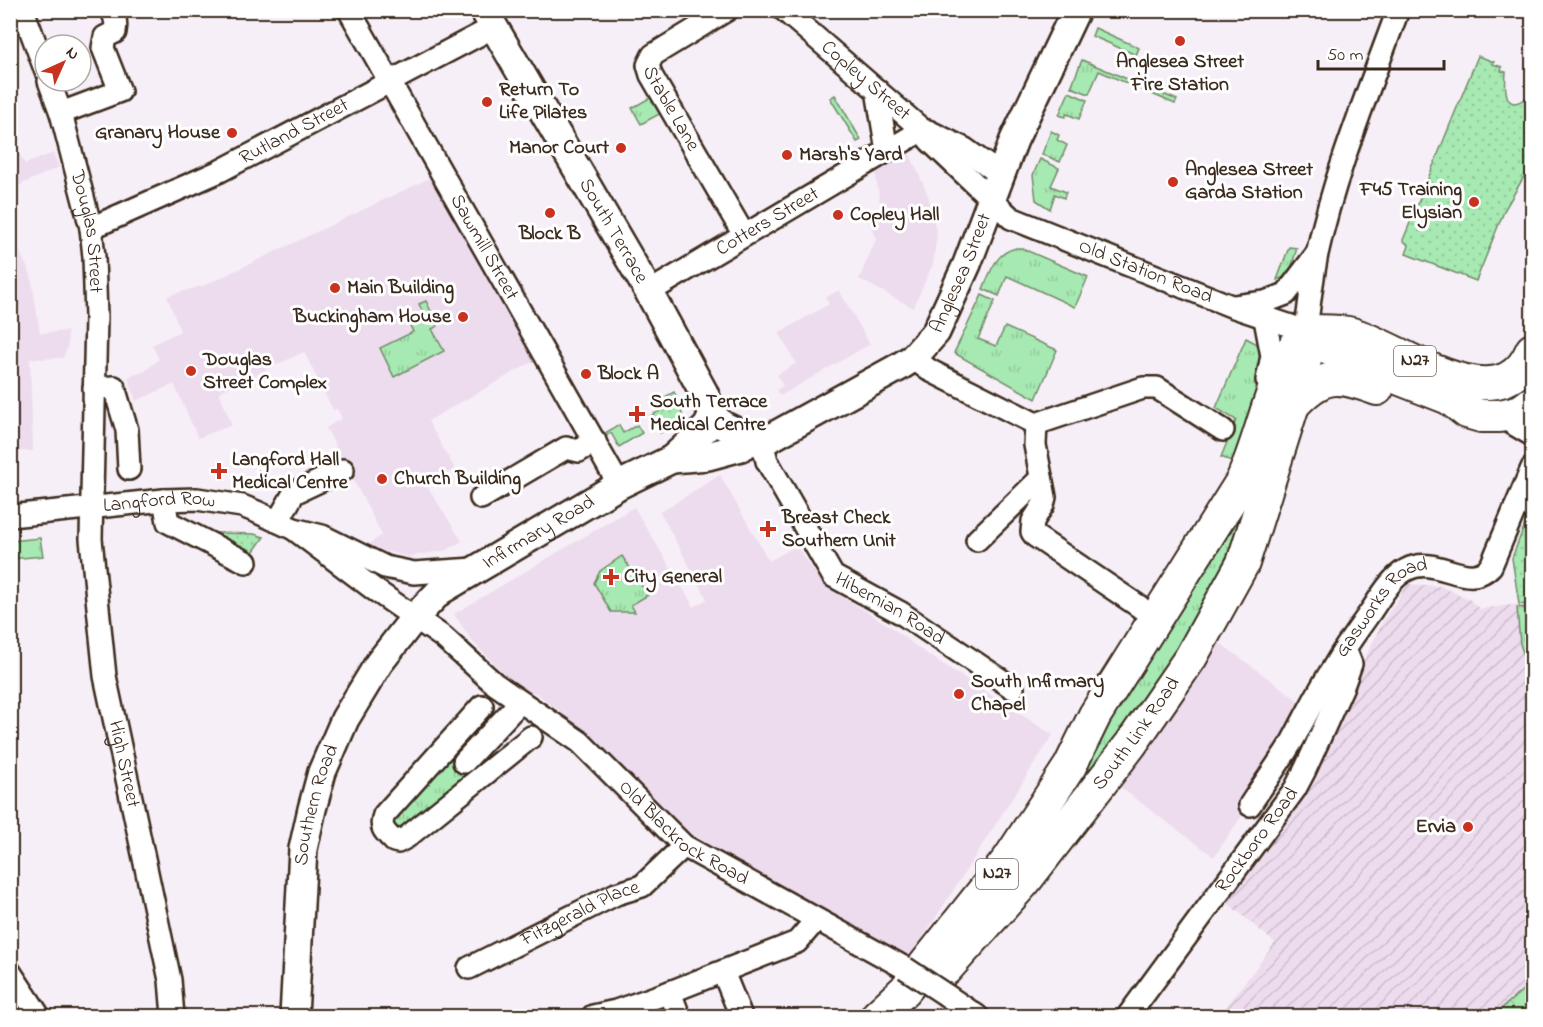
<svg xmlns="http://www.w3.org/2000/svg" width="1543" height="1027" viewBox="0 0 1543 1027" font-family="'Indie Flower',sans-serif">
<defs>
<pattern id="industrial-furrows" width="10" height="10" patternUnits="userSpaceOnUse" patternTransform="scale(1.5)"><rect width="10" height="10" fill="#eddcee"/><path d="M-1 1l2-2M0 10L10 0M9 11l2-2" fill="none" stroke="#ccbdcc"/></pattern>
<pattern id="grass-tufts" width="24" height="20" patternUnits="userSpaceOnUse" patternTransform="scale(1.5)"><rect width="24" height="20" fill="#a7e9b2"/><path d="M3 7l-1-3M5 7V3M7 7l1-3M15 17l-1-3M17 17v-4M19 17l1-3" fill="none" stroke="#91c899"/></pattern>
<pattern id="forest-crowns" width="20" height="18" patternUnits="userSpaceOnUse" patternTransform="scale(1.5)"><rect width="20" height="18" fill="#a7e9b2"/><path d="M2 6a3 3 0 1 1 6 0M12 15a3 3 0 1 1 6 0" fill="none" stroke="#91c899"/></pattern>
<pattern id="park-dots" width="8" height="8" patternUnits="userSpaceOnUse" patternTransform="scale(1.5)"><rect width="8" height="8" fill="#a7e9b2"/><path d="M2 2h.1M6 6h.1" fill="none" stroke="#91c899" stroke-width="1.8" stroke-linecap="round"/></pattern>
</defs>
<rect width="100%" height="100%" fill="#f7eff7"/>
<filter id="ink" filterUnits="userSpaceOnUse"><feTurbulence type="fractalNoise" baseFrequency=".0167" numOctaves="2"/><feDisplacementMap in="SourceGraphic" scale="12" xChannelSelector="R" yChannelSelector="G"/><feConvolveMatrix kernelMatrix="1 2 1 2 8 2 1 2 1" color-interpolation-filters="sRGB"/></filter>
<g filter="url(#ink)">
<path fill="#eddcee" d="M 11,138 L 25,164 L 53,153 L 59,167 L 11,189 Z
M 909,152 L 928,195 L 937,235 L 933,264 L 913,308 L 859,279 L 876,239 L 868,218 L 881,211 L 875,170 Z
M 432,177 L 534,361 L 428,421 L 455,469 L 427,486 L 462,541 L 447,550 L 408,557 L 384,551 L 369,544 L 382,535 L 326,428 L 342,418 L 337,409 L 333,410 L 304,352 L 219,392 L 232,425 L 198,438 L 174,384 L 136,401 L 128,377 L 145,371 L 159,359 L 152,345 L 180,331 L 167,296 L 205,285 Z
M 11,220 L 22,257 L 31,275 L 40,333 L 67,331 L 68,346 L 63,358 L 30,359 L 33,451 L 11,451 Z
M 839,290 L 870,344 L 780,396 L 776,390 L 783,386 L 777,375 L 796,363 L 779,333 L 829,304 L 825,298 Z
M 720,475 L 769,561 L 796,546 L 825,586 L 890,626 L 921,650 L 1053,735 L 911,956 L 832,913 L 793,894 L 687,831 L 574,723 L 536,693 L 524,690 L 508,678 L 472,641 L 454,614 L 634,507 L 694,607 L 707,599 L 660,512 Z
M 1205,632 L 1310,709 L 1291,743 L 1214,857 L 1105,776 Z"/>
<path fill="url(#industrial-furrows)" d="M 1408,584 L 1441,586 L 1469,599 L 1480,609 L 1519,604 L 1532,605 L 1532,1016 L 1219,1016 L 1275,943 L 1224,900 L 1351,687 L 1382,623 Z"/>
<path fill="url(#grass-tufts)" stroke="#718a68" stroke-width="1.5" d="M 1095,28 L 1135,46 L 1139,48 L 1136,55 L 1092,36 Z
M 1082,60 L 1177,100 L 1175,104 L 1099,71 L 1089,94 L 1071,87 Z
M 1069,92 L 1087,100 L 1079,119 L 1067,114 L 1065,117 L 1059,115 Z
M 835,95 L 861,140 L 857,142 L 830,98 Z
M 653,96 L 663,112 L 641,124 L 632,108 Z
M 1051,131 L 1059,135 L 1057,140 L 1067,145 L 1060,162 L 1042,154 Z
M 1040,159 L 1059,168 L 1051,186 L 1066,192 L 1064,198 L 1055,194 L 1050,209 L 1036,200 L 1033,175 Z
M 1289,247 L 1297,248 L 1289,275 L 1277,280 Z
M 1016,248 L 1021,248 L 1088,277 L 1075,307 L 1007,276 L 999,296 L 983,289 C 991,271 995,253 1016,248 Z
M 982,295 L 995,301 L 978,339 L 996,346 L 1005,327 L 1057,350 L 1036,399 L 954,353 Z
M 426,301 L 438,326 L 432,329 L 444,351 L 394,377 L 380,348 L 413,332 L 408,321 L 423,313 L 419,304 Z
M 1246,338 L 1261,346 L 1262,381 L 1234,462 L 1221,457 L 1236,420 L 1216,408 Z
M 1235,516 L 1243,521 L 1199,615 L 1160,681 L 1022,871 L 1066,792 Z
M 40,538 L 43,556 L 11,559 L 11,541 Z
M 622,556 L 648,595 L 631,605 L 635,612 L 611,612 L 594,583 L 600,571 Z
M 1517,607 L 1532,609 L 1532,677 L 1520,644 Z
M 448,756 L 452,758 L 469,775 L 396,836 L 386,821 Z"/>
<path fill="url(#forest-crowns)" stroke="#718a68" stroke-width="1.5" d="M 674,392 C 679,401 684,410 681,421 L 660,433 L 650,416 L 660,411 L 656,402 Z
M 619,425 L 623,433 L 637,425 L 642,433 L 619,447 L 611,433 L 604,437 L 603,434 Z
M 1532,982 L 1532,1016 L 1493,1016 Z"/>
<path fill="url(#park-dots)" stroke="#718a68" stroke-width="1.5" d="M 1478,56 L 1494,62 L 1493,64 L 1502,67 L 1501,71 L 1506,72 C 1504,97 1507,115 1532,93 L 1532,163 L 1505,209 L 1476,281 L 1406,254 L 1409,246 L 1403,240 Z
M 1532,506 L 1532,605 L 1519,604 L 1512,558 Z
M 188,532 L 254,534 L 264,537 L 246,562 Z"/>
<g fill="none" stroke-linecap="round" stroke-linejoin="round">
<g stroke="#3b2a1e" stroke-width="26">
<g id="minor">
<path d="M 23,10 L 45,69"/>
<path id="s1" d="M 349,10 L 619,485"/>
<path id="s2" d="M 727,10 L 653,55 L 648,65 L 651,75 L 744,235"/>
<path id="s3" d="M 784,10 L 919,127 L 930,141 L 1011,218 L 1231,306 L 1306,331 C 1309,305 1312,280 1317,254 C 1335,171 1369,90 1398,10"/>
<path id="s4" d="M 49,81 L 61,113 L 91,228 L 94,257 L 96,317 L 91,539 L 105,676 L 170,980 L 173,1016"/>
<path d="M 877,90 L 887,151"/>
<path d="M 61,113 L 120,91 L 103,48 L 105,37 L 115,32 C 117,23 115,18 112,10"/>
<path d="M 928,131 L 965,149 L 1001,175"/>
<path id="s5" d="M 91,228 L 220,171 L 494,27"/>
<path id="s6" d="M 649,292 L 914,135 L 919,127"/>
<path d="M 1235,306 L 1265,302 L 1286,294 L 1315,256"/>
<path d="M 1265,319 L 1272,356 L 1267,380"/>
<path d="M 913,358 L 929,370 L 1036,424 L 1143,388 L 1157,388 L 1223,430"/>
<path d="M 94,388 L 114,387 L 127,430 L 129,469"/>
<path d="M 1500,416 L 1532,435"/>
<path d="M 1036,424 L 1035,445 L 1045,497 L 1043,505 L 1033,521 L 1032,532 L 1035,536 L 1140,607"/>
<path id="s7" d="M 762,441 L 767,461 L 833,576 L 901,613 L 1013,688"/>
<path d="M 481,498 L 566,448 L 579,451 L 595,441"/>
<path d="M 164,500 L 168,522 L 246,562"/>
<path id="s8" d="M 10,516 L 164,500 L 197,499 L 242,506 L 257,512 L 294,529 L 322,536 L 385,567 L 414,573 L 474,569"/>
<path d="M 278,521 L 294,493 L 343,470"/>
<path id="s9" d="M 294,529 L 375,590 L 443,637 L 495,684 L 580,742 L 684,846 L 905,968"/>
<path d="M 977,540 L 1041,478"/>
<path d="M 482,706 L 384,815 C 379,828 385,832 394,841 L 398,842 L 407,837 L 531,737"/>
<path d="M 464,762 L 520,702"/>
<path id="s10" d="M 1250,805 C 1264,783 1280,762 1293,740 C 1306,716 1318,691 1333,668 C 1344,648 1358,630 1371,611 C 1380,598 1391,578 1406,570 C 1437,553 1467,592 1491,566 L 1532,468"/>
<path id="s11" d="M 469,968 L 616,894 L 642,886 L 684,846"/>
<path d="M 10,972 L 39,1016"/>
<path d="M 723,972 L 741,1016"/>
<path d="M 670,992 L 679,1016"/>
<path d="M 946,995 L 977,1016"/>
<path d="M 593,1016 L 616,1011 L 670,992 L 797,942 L 816,920"/>
<path id="s12" d="M 1128,1016 L 1295,789 L 1305,770 L 1343,686 L 1351,664 L 1345,649"/>
</g>
</g>
<g stroke="#3b2a1e" stroke-width="32">
<g id="major">
<path id="s13" d="M 484,10 L 649,292 L 704,393 L 713,415 L 722,425 L 743,435 L 749,442"/>
<path id="s14" d="M 672,459 L 708,456 L 741,447 L 749,442 L 762,441 L 772,437 L 899,367 L 913,358 L 936,332 L 967,264 L 1014,140 L 1076,10"/>
<path id="s15" d="M 294,1016 L 303,849 L 312,809 L 322,772 L 345,719 L 379,663 L 415,617 L 440,591 L 619,485 L 672,459 L 707,427 L 713,415"/>
</g>
</g>
<g stroke="#3b2a1e" stroke-width="36">
<g id="highway">
<path d="M 1306,331 C 1320,332 1338,330 1352,334 C 1401,348 1500,427 1532,350"/>
<path d="M 1306,331 L 1339,355 L 1449,398 L 1467,412 L 1481,416 L 1500,416 L 1521,411 L 1532,403"/>
<path d="M 1293,405 C 1323,372 1338,375 1377,389"/>
<path id="s16" d="M 946,969 L 1025,881 L 1131,744 L 1191,657 L 1243,563 L 1293,405 L 1306,356"/>
<path d="M 877,1016 L 905,990 L 1009,859 L 1070,766 L 1095,715 L 1242,481 C 1260,441 1268,397 1287,358 C 1292,349 1300,340 1306,331"/>
</g>
</g>
<use href="#minor" stroke="#fff" stroke-width="21"/>
<use href="#major" stroke="#fff" stroke-width="27"/>
<use href="#highway" stroke="#fff" stroke-width="32"/>
<g stroke="#3b2a1e" stroke-width="26" stroke-linecap="butt">
<path id="minor-bridge" d="M 905,968 L 946,995"/>
</g>
<use href="#minor-bridge" stroke="#fff" stroke-width="21"/>
</g>
</g>
<g fill="#c8321e" stroke="#fff" stroke-width="2">
<circle cx="1180" cy="41" r="6"/>
<circle cx="487" cy="102" r="6"/>
<circle cx="232" cy="133" r="6"/>
<circle cx="621" cy="148" r="6"/>
<circle cx="787" cy="155" r="6"/>
<circle cx="1173" cy="182" r="6"/>
<circle cx="1474" cy="202" r="6"/>
<circle cx="550" cy="213" r="6"/>
<circle cx="838" cy="215" r="6"/>
<circle cx="335" cy="288" r="6"/>
<circle cx="463" cy="317" r="6"/>
<circle cx="191" cy="371" r="6"/>
<circle cx="586" cy="374" r="6"/>
<path d="M634 405h6v6h6v6h-6v6h-6v-6h-6v-6h6z"/>
<path d="M216 462h6v6h6v6h-6v6h-6v-6h-6v-6h6z"/>
<circle cx="382" cy="479" r="6"/>
<path d="M765 520h6v6h6v6h-6v6h-6v-6h-6v-6h6z"/>
<path d="M608 568h6v6h6v6h-6v6h-6v-6h-6v-6h6z"/>
<circle cx="959" cy="694" r="6"/>
<circle cx="1468" cy="827" r="6"/>
</g>
<g text-anchor="middle" dominant-baseline="central" stroke-width="6" stroke-linejoin="round" paint-order="stroke">
<g fill="#fff" stroke="#766a62" stroke-width="1.5">
<rect x="1394" y="346" width="42" height="30" rx="4.5"/>
<rect x="976" y="859" width="42" height="30" rx="4.5"/>
</g>
<g font-size="18" font-weight="bold" fill="#3b2a1e">
<text x="1415" y="361">N27</text>
<text x="997" y="874">N27</text>
</g>
<g font-size="20" font-weight="bold" fill="#3b2a1e" stroke="#fff" text-anchor="start">
<text x="1180" y="62" text-anchor="middle">Anglesea Street<tspan x="1180" dy="23">Fire Station</tspan></text>
<text x="499" y="90">Return To<tspan x="499" dy="23">Life Pilates</tspan></text>
<text x="220" y="133" text-anchor="end">Granary House</text>
<text x="609" y="148" text-anchor="end">Manor Court</text>
<text x="799" y="155">Marsh's Yard</text>
<text x="1185" y="170">Anglesea Street<tspan x="1185" dy="23">Garda Station</tspan></text>
<text x="1462" y="190" text-anchor="end">F45 Training<tspan x="1462" dy="23">Elysian</tspan></text>
<text x="850" y="215">Copley Hall</text>
<text x="550" y="234" text-anchor="middle">Block B</text>
<text x="347" y="288">Main Building</text>
<text x="451" y="317" text-anchor="end">Buckingham House</text>
<text x="203" y="360">Douglas<tspan x="203" dy="23">Street Complex</tspan></text>
<text x="598" y="374">Block A</text>
<text x="650" y="402">South Terrace<tspan x="650" dy="23">Medical Centre</tspan></text>
<text x="232" y="460">Langford Hall<tspan x="232" dy="23">Medical Centre</tspan></text>
<text x="394" y="479">Church Building</text>
<text x="782" y="518">Breast Check<tspan x="782" dy="23">Southern Unit</tspan></text>
<text x="624" y="577">City General</text>
<text x="971" y="682">South Infirmary<tspan x="971" dy="23">Chapel</tspan></text>
<text x="1456" y="827" text-anchor="end">Ervia</text>
</g>
<g font-size="20" fill="#3b2a1e" stroke="#fff">
<text stroke="none"><textPath href="#s3" startOffset="108">Copley Street</textPath></text>
<text stroke="none"><textPath href="#s2" startOffset="147">Stable Lane</textPath></text>
<text stroke="none"><textPath href="#s5" startOffset="225">Rutland Street</textPath></text>
<text stroke="none"><textPath href="#s6" startOffset="138">Cotters Street</textPath></text>
<text stroke="none"><textPath href="#s13" startOffset="256">South Terrace</textPath></text>
<text stroke="none"><textPath href="#s4" startOffset="156">Douglas Street</textPath></text>
<text stroke="none"><textPath href="#s1" startOffset="273">Sawmill Street</textPath></text>
<text stroke="none"><textPath href="#s14" startOffset="364">Anglesea Street</textPath></text>
<text stroke="none"><textPath href="#s3" startOffset="453">Old Station Road</textPath></text>
<text stroke="none"><textPath href="#s8" startOffset="150">Langford Row</textPath></text>
<text stroke="none"><textPath href="#s15" startOffset="579">Infirmary Road</textPath></text>
<text stroke="none"><textPath href="#s7" startOffset="219">Hibernian Road</textPath></text>
<text stroke="none"><textPath href="#s10" startOffset="240">Gasworks Road</textPath></text>
<text stroke="none"><textPath href="#s16" startOffset="303">South Link Road</textPath></text>
<text stroke="none"><textPath href="#s4" startOffset="692">High Street</textPath></text>
<text stroke="none"><textPath href="#s15" startOffset="213">Southern Road</textPath></text>
<text stroke="none"><textPath href="#s9" startOffset="496">Old Blackrock Road</textPath></text>
<text stroke="none"><textPath href="#s12" startOffset="218">Rockboro Road</textPath></text>
<text stroke="none"><textPath href="#s11" startOffset="124">Fitzgerald Place</textPath></text>
</g>
</g>
<rect width="1543" height="1027" fill="none" stroke="#fff" stroke-width="36"/>
<rect x="18" y="18" width="1507" height="991" fill="none" stroke="#3b2a1e" stroke-width="2" filter="url(#ink)"/>
<g transform="translate(63 63) rotate(45)"><circle r="28" fill="#ffffff" stroke="#b1aaa5" stroke-width="1.5"/>
<path d="M0-4.5L10 22L0 15L-10 22Z" fill="#c8321e"/>
<text y="-9" font-size="16" font-weight="bold" text-anchor="middle" fill="#3b2a1e">N</text>
</g>
<path d="M1318 60v9h126v-9" fill="none" stroke="#3b2a1e" stroke-width="3"/>
<text x="1327" y="60" font-size="18" fill="#3b2a1e" stroke="#ffffff" stroke-width="4.5" paint-order="stroke">50 m</text>
</svg>
